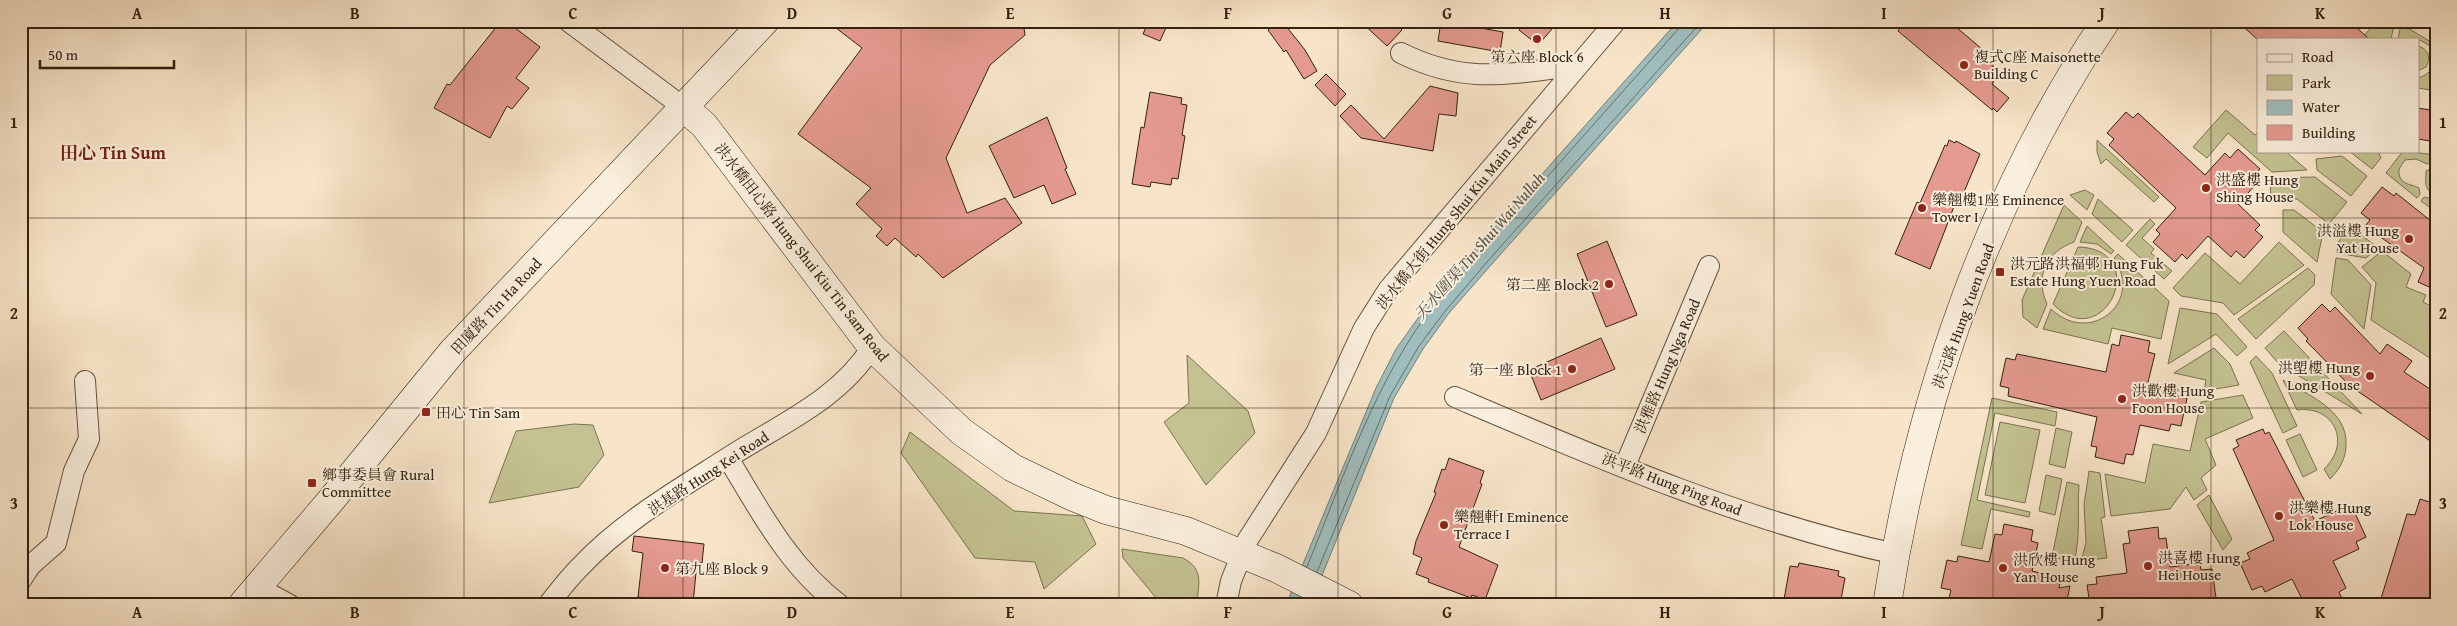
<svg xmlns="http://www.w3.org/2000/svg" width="2457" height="626" viewBox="0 0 2457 626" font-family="'Gentium Book Plus','Noto Serif SC',serif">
<rect width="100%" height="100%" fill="#f8e5c9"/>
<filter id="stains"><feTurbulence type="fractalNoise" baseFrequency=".004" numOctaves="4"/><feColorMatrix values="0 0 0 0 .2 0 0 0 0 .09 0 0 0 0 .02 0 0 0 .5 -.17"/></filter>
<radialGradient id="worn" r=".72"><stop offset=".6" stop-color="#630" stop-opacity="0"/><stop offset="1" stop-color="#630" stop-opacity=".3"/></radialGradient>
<path fill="#c4c292" stroke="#7b7250" d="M 2377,21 L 2395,21 L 2391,39 L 2361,39 Z
M 2401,24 L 2436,45 L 2436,91 L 2418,88 L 2418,78 C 2434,73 2438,62 2432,47 L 2418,39 L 2398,39 Z
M 2418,46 C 2429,49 2431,58 2426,67 L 2418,71 Z
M 2226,110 L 2255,135 L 2258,132 L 2258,151 L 2285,151 L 2307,170 L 2272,172 L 2228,133 L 2207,158 L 2193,147 Z
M 2097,140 L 2159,197 L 2154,202 L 2106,159 L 2101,164 L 2097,152 Z
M 2349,151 L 2378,151 L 2381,158 L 2372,169 Z
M 2403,151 L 2436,155 L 2436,161 L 2427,164 L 2416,159 L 2405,160 L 2399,169 C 2398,185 2409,183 2419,188 L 2420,194 L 2417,198 L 2386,173 Z
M 2342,156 L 2367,176 L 2351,196 L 2317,170 L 2316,159 Z
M 2436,167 L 2436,195 C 2423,190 2426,182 2426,171 Z
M 2315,177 L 2347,202 L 2329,224 L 2297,199 L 2271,200 L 2270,178 Z
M 2085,190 L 2094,195 L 2087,210 L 2070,195 Z
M 2424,197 L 2432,199 L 2436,205 L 2436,212 L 2421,201 Z
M 2098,199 L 2133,230 L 2122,242 L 2092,214 Z
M 2064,205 L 2082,222 L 2074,242 C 2045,252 2035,278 2047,304 L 2037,328 L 2023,317 L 2022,300 Z
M 2283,210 L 2294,210 L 2323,232 L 2317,262 L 2283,232 Z
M 2150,219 L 2155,224 L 2142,238 L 2154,249 L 2151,253 L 2172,271 L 2164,279 L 2126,245 Z
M 2087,226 L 2114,251 L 2111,254 L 2097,244 L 2080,242 Z
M 2350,226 L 2378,248 L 2366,258 L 2337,253 L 2339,241 Z
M 2279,242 L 2304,265 L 2234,315 L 2223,303 L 2181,296 L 2173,288 L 2205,253 L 2240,284 Z
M 2078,247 C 2153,249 2105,357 2053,304 Z
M 2382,251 L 2411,274 L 2406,287 L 2426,295 L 2423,302 L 2431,306 L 2436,300 L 2436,362 L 2371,320 L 2376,283 L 2362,267 Z
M 2118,254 L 2169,301 L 2161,339 L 2112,328 L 2108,344 L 2043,329 L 2051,309 C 2090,346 2144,303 2114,258 Z
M 2336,258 L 2348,260 L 2371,285 L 2364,329 L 2331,294 Z
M 2308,268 L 2315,275 L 2314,285 L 2256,339 L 2238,319 Z
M 2180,308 L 2217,314 L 2247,347 L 2237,356 L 2216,334 L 2168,364 Z
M 2284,331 L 2362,414 L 2279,364 L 2265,348 Z
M 2214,348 L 2230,364 L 2239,385 L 2204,391 L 2206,380 L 2174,373 Z
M 1187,355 L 1248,411 L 1255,433 L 1206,485 L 1164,422 L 1189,403 Z
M 2256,356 L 2272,373 L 2297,426 L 2283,433 L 2250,362 Z
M 2283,380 C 2308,395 2348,410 2346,445 C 2346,459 2339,470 2330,479 L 2324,469 C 2352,443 2334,405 2297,410 Z
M 2243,395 L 2253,418 L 2205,439 L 2216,465 L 2201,478 L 2207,490 L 2194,500 L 2186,487 L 2170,509 L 2111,516 L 2105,474 L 2145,483 L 2153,444 L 2190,451 L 2201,402 Z
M 1992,398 L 2057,412 L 2055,426 L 1995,413 L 1977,500 L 2030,512 L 2029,517 L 1991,509 L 1982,549 L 1961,545 Z
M 2000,422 L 2040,430 L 2025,503 L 1985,495 Z
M 574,424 L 593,425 L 604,455 L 579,487 L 489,503 L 516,431 Z
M 2056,428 L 2072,432 L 2065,468 L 2049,464 Z
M 910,432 L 1014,511 L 1082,516 L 1096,544 L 1044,589 L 1035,562 L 975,558 L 901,453 Z
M 2300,434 L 2317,470 L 2303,477 L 2286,440 Z
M 2089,471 L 2100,473 L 2105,517 L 2101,518 L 2107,558 L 2081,561 L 2086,543 L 2084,505 Z
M 2046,475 L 2062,479 L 2055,515 L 2039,511 Z
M 2067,482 L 2079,485 C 2077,511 2081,536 2074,562 L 2052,557 Z
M 2209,495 L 2232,539 L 2223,550 L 2197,505 Z
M 1122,549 L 1183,558 C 1205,570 1198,583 1197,605 L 1162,605 L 1123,558 Z"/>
<path fill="#9fbdbd" stroke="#737f77" d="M 1678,21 L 1709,21 L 1491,265 L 1449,313 L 1423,349 L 1394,398 L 1310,605 L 1286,605 L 1376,388 L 1396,349 L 1433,297 Z"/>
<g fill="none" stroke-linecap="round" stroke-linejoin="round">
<path stroke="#686f66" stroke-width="1" d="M 1307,567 C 1343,478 1377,376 1437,301 L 1680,27 L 1681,21
M 1317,572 L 1390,396 L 1419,346 L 1446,310 L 1487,262 L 1702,21"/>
</g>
<path fill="#e59a90" stroke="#32210f" d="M 501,21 L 506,21 L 540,47 L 516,78 L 529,88 L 512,109 L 507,106 L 490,138 L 434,108 L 447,84 L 450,85 Z
M 827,21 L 1023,21 L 1025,35 L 990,65 L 946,158 L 967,213 L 1005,198 L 1022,223 L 943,278 L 918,254 L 916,257 L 895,238 L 887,246 L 876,236 L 882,229 L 856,204 L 871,188 L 798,134 L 862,48 Z
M 1149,21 L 1169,21 L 1160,41 L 1143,34 Z
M 1268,21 L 1282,21 L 1305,50 L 1317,71 L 1304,79 L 1286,50 L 1284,52 L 1268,30 L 1272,27 Z
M 1360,21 L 1392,21 L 1402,30 L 1387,46 Z
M 1441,21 L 1503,32 L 1500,52 L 1438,41 Z
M 1526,21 L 1559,21 L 1538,45 L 1519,30 Z
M 1906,21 L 1949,21 L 1989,55 L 1985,60 L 1999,71 L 1992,84 L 2009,98 L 1997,112 L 1993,108 L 1992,110 L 1898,31 Z
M 2237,21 L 2363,21 L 2357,28 L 2369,39 L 2257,39 Z
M 1326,74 L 1346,94 L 1335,106 L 1315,85 Z
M 1430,86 L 1458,93 L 1456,116 L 1439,114 L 1433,151 L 1361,138 L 1340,116 L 1351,105 L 1384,139 Z
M 1150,92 L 1182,98 L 1181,104 L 1187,105 L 1182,135 L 1185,136 L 1178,179 L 1172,178 L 1171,185 L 1151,182 L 1150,187 L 1132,184 L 1141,127 L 1144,128 Z
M 2418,108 L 2436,111 L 2436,142 L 2418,139 Z
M 2126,112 L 2133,118 L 2138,113 L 2205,175 L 2225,153 L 2230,158 L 2238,149 L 2260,169 L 2252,178 L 2257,183 L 2238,204 L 2260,225 L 2255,230 L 2263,237 L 2244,258 L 2236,251 L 2231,257 L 2208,236 L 2187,259 L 2182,254 L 2175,262 L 2153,242 L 2160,234 L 2156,230 L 2176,208 L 2109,145 L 2114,139 L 2107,133 Z
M 1047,117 L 1067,168 L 1065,169 L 1076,194 L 1052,204 L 1044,185 L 1014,198 L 989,146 Z
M 1949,140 L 1955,143 L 1956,141 L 1980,154 L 1961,199 L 1958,197 L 1955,204 L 1930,269 L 1895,254 L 1917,202 L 1920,203 L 1945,145 L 1947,146 Z
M 2382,187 L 2394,196 L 2396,193 L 2436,225 L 2436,290 L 2418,282 L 2424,268 L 2365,226 L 2370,220 L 2361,213 Z
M 1607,241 L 1637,315 L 1606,327 L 1577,254 Z
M 2322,304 L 2330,312 L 2335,307 L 2380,354 L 2387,344 L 2412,361 L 2404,372 L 2436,393 L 2436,445 L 2356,390 L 2355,391 L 2306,341 L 2308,339 L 2298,328 Z
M 2121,335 L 2150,341 L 2148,352 L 2155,354 L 2148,382 L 2178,389 L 2177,396 L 2187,398 L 2181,426 L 2171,424 L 2169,431 L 2140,425 L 2133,455 L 2126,454 L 2124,464 L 2095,457 L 2097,447 L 2091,446 L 2097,417 L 2008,396 L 2009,388 L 2000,386 L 2006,358 L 2015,360 L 2017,354 L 2106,372 L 2112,344 L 2119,346 Z
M 1601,338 L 1615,369 L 1541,400 L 1529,370 Z
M 2263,429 L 2265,434 L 2269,432 L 2315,521 L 2341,509 L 2343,515 L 2354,511 L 2366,537 L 2356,542 L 2359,549 L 2333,561 L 2346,588 L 2339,592 L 2343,601 L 2336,605 L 2305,605 L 2292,579 L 2265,592 L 2262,586 L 2252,590 L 2240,563 L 2250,559 L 2247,553 L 2274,540 L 2233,449 L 2239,446 L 2236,440 Z
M 1449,458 L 1484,471 L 1480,483 L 1482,484 L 1459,547 L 1498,565 L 1485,600 L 1472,595 L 1471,598 L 1428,582 L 1429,579 L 1416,574 L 1422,558 L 1413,554 L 1416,541 L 1436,493 L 1434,492 L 1442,469 L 1445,470 Z
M 2420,499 L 2436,504 L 2436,605 L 2379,605 L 2407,514 L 2415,515 Z
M 2004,524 L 2033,530 L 2031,541 L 2038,543 L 2032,571 L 2061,578 L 2059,588 L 2070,586 L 2066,605 L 1979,605 L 1949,598 L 1951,590 L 1941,588 L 1947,560 L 1957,562 L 1958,556 L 1989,562 L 1995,534 L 2002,535 Z
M 2158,527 L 2159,539 L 2166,538 L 2170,567 L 2200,563 L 2201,570 L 2212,569 L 2216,598 L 2205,599 L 2206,605 L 2090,605 L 2087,585 L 2097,584 L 2096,577 L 2127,573 L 2123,544 L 2130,543 L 2128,531 Z
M 634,536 L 704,544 L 702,563 L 697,562 L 693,604 L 638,597 L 643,553 L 632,551 Z
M 1799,563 L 1839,571 L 1838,576 L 1845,578 L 1840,605 L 1783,605 L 1790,566 L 1798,567 Z"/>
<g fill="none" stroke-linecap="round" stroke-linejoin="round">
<g stroke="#64523e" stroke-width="22">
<path id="street" d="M 568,21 L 683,107
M 1401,53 C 1465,85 1510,74 1578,65
M 1455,397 C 1598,458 1743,521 1896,554
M 728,458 C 760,511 789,567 840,605
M 1625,466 L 1709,266
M 21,580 L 31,565 L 56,543 L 74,471 L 89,439 L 85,381
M 257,587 L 290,605
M 548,605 C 558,592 568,579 580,567 C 621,523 676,491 726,459 C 778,425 838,401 872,347
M 1226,605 L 1231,581 L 1247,541 L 1316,433 L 1364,328 L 1388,290 L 1616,21"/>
</g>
<g stroke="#32210f" stroke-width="29">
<path id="secondary" d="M 683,107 L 704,125 L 872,347 L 962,432 L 1013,468 L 1071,496 L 1106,510 L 1186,531 L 1276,568 L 1349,605
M 242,605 L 332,499 L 452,352 L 765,21
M 1887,605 C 1918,400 1990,193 2106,21"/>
</g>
<use href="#street" stroke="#faeedc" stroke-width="20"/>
<use href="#secondary" stroke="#faeedc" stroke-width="28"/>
</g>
<path fill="none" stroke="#32210f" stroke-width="1" stroke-opacity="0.55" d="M 246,21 L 246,605M 464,21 L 464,605M 683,21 L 683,605M 901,21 L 901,605M 1119,21 L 1119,605M 1338,21 L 1338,605M 1556,21 L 1556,605M 1774,21 L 1774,605M 1993,21 L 1993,605M 2211,21 L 2211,605M 21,218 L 2436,218M 21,408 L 2436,408"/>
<g fill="#8f2418" stroke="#faeedc" stroke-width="2">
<circle cx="1537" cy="39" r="5"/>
<circle cx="1964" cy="65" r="5"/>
<circle cx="2206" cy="188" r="5"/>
<circle cx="1922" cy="208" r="5"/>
<circle cx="2409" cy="239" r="5"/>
<rect x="1995" y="267" width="10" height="10" rx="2.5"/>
<circle cx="1609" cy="284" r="5"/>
<circle cx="1572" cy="369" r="5"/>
<circle cx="2370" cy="376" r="5"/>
<circle cx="2122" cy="399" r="5"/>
<rect x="421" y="407" width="10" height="10" rx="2.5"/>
<rect x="307" y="478" width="10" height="10" rx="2.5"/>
<circle cx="2279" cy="516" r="5"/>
<circle cx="1444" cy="525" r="5"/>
<circle cx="2148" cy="566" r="5"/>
<circle cx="665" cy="568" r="5"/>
<circle cx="2003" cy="568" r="5"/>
</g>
<g text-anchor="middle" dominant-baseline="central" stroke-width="4" stroke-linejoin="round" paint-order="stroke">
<g font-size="15" fill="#32210f" stroke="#faeedc" text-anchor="start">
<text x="1537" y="56" text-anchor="middle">第六座 Block 6</text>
<text x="1974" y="56">複式C座 Maisonette<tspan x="1974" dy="17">Building C</tspan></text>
<text x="2216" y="179">洪盛樓 Hung<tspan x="2216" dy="17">Shing House</tspan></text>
<text x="1932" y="199">樂翹樓1座 Eminence<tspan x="1932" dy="17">Tower I</tspan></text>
<text x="2399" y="230" text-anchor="end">洪溢樓 Hung<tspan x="2399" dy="17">Yat House</tspan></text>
<text x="2010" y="263">洪元路洪福邨 Hung Fuk<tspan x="2010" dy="17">Estate Hung Yuen Road</tspan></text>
<text x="1599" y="284" text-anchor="end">第二座 Block 2</text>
<text x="2360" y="367" text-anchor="end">洪塱樓 Hung<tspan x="2360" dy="17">Long House</tspan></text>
<text x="1562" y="369" text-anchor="end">第一座 Block 1</text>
<text x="2132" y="390">洪歡樓 Hung<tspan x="2132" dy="17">Foon House</tspan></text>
<text x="436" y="412">田心 Tin Sam</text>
<text x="322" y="474">鄉事委員會 Rural<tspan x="322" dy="17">Committee</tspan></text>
<text x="2289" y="507">洪樂樓 Hung<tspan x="2289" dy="17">Lok House</tspan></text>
<text x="1454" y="516">樂翹軒I Eminence<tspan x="1454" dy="17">Terrace I</tspan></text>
<text x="2158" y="557">洪喜樓 Hung<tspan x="2158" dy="17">Hei House</tspan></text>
<text x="2013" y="559">洪欣樓 Hung<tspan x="2013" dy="17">Yan House</tspan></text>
<text x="675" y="568">第九座 Block 9</text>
</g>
<g font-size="15" fill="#32210f" stroke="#faeedc">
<text transform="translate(1456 212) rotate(-51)">洪水橋大街 Hung Shui Kiu Main Street</text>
<text transform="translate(802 252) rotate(52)">洪水橋田心路 Hung Shui Kiu Tin Sam Road</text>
<text transform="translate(496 306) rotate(-47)">田廈路 Tin Ha Road</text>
<text transform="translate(1963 316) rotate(-70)">洪元路 Hung Yuen Road</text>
<text transform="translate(1667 366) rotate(-67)">洪雅路 Hung Nga Road</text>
<text transform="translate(708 473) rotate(-33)">洪基路 Hung Kei Road</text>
<text transform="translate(1672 484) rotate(21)">洪平路 Hung Ping Road</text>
</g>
<g font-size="16" font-style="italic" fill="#535043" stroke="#faeedc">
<text transform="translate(1479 246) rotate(-49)">天水圍渠 Tin Shui Wai Nullah</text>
</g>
<g font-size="18" font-weight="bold" fill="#7a1f14" stroke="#faeedc">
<text x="113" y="152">田心 Tin Sum</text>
</g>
</g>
<rect width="2457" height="626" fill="none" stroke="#f8e5c9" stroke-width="55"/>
<rect x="2257" y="38" width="162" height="115" fill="#faeedc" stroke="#aa9c8a"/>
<rect x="2267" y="54" width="25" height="8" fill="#faeedc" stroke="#aa9c8a"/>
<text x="2302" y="62" font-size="15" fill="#32210f">Road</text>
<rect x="2267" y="75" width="25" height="15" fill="#c4c292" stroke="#aa9c8a"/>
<text x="2302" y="88" font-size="15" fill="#32210f">Park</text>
<rect x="2267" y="100" width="25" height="15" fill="#9fbdbd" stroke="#aa9c8a"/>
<text x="2302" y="112" font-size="15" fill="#32210f">Water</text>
<rect x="2267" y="125" width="25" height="15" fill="#e59a90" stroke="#aa9c8a"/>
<text x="2302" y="138" font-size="15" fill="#32210f">Building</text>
<path d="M40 60v8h134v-8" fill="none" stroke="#32210f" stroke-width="2.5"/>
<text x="48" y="60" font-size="15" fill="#32210f" stroke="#faeedc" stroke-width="4" paint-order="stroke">50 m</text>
<rect x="28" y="28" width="2402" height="570" fill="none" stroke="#32210f" stroke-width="2"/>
<g font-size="16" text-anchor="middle" font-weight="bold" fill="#32210f">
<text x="137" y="19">A</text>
<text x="355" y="19">B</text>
<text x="573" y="19">C</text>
<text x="792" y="19">D</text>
<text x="1010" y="19">E</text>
<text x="1228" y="19">F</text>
<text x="1447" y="19">G</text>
<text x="1665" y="19">H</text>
<text x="1884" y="19">I</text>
<text x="2102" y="19">J</text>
<text x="2320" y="19">K</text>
<text x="14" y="128">1</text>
<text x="2443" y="128">1</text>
<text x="14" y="319">2</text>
<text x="2443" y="319">2</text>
<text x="14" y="509">3</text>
<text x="2443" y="509">3</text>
<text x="137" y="618">A</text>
<text x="355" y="618">B</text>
<text x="573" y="618">C</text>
<text x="792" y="618">D</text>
<text x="1010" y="618">E</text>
<text x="1228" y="618">F</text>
<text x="1447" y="618">G</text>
<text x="1665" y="618">H</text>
<text x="1884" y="618">I</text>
<text x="2102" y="618">J</text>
<text x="2320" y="618">K</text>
</g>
<rect width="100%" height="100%" filter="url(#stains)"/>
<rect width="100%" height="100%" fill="url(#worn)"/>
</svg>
